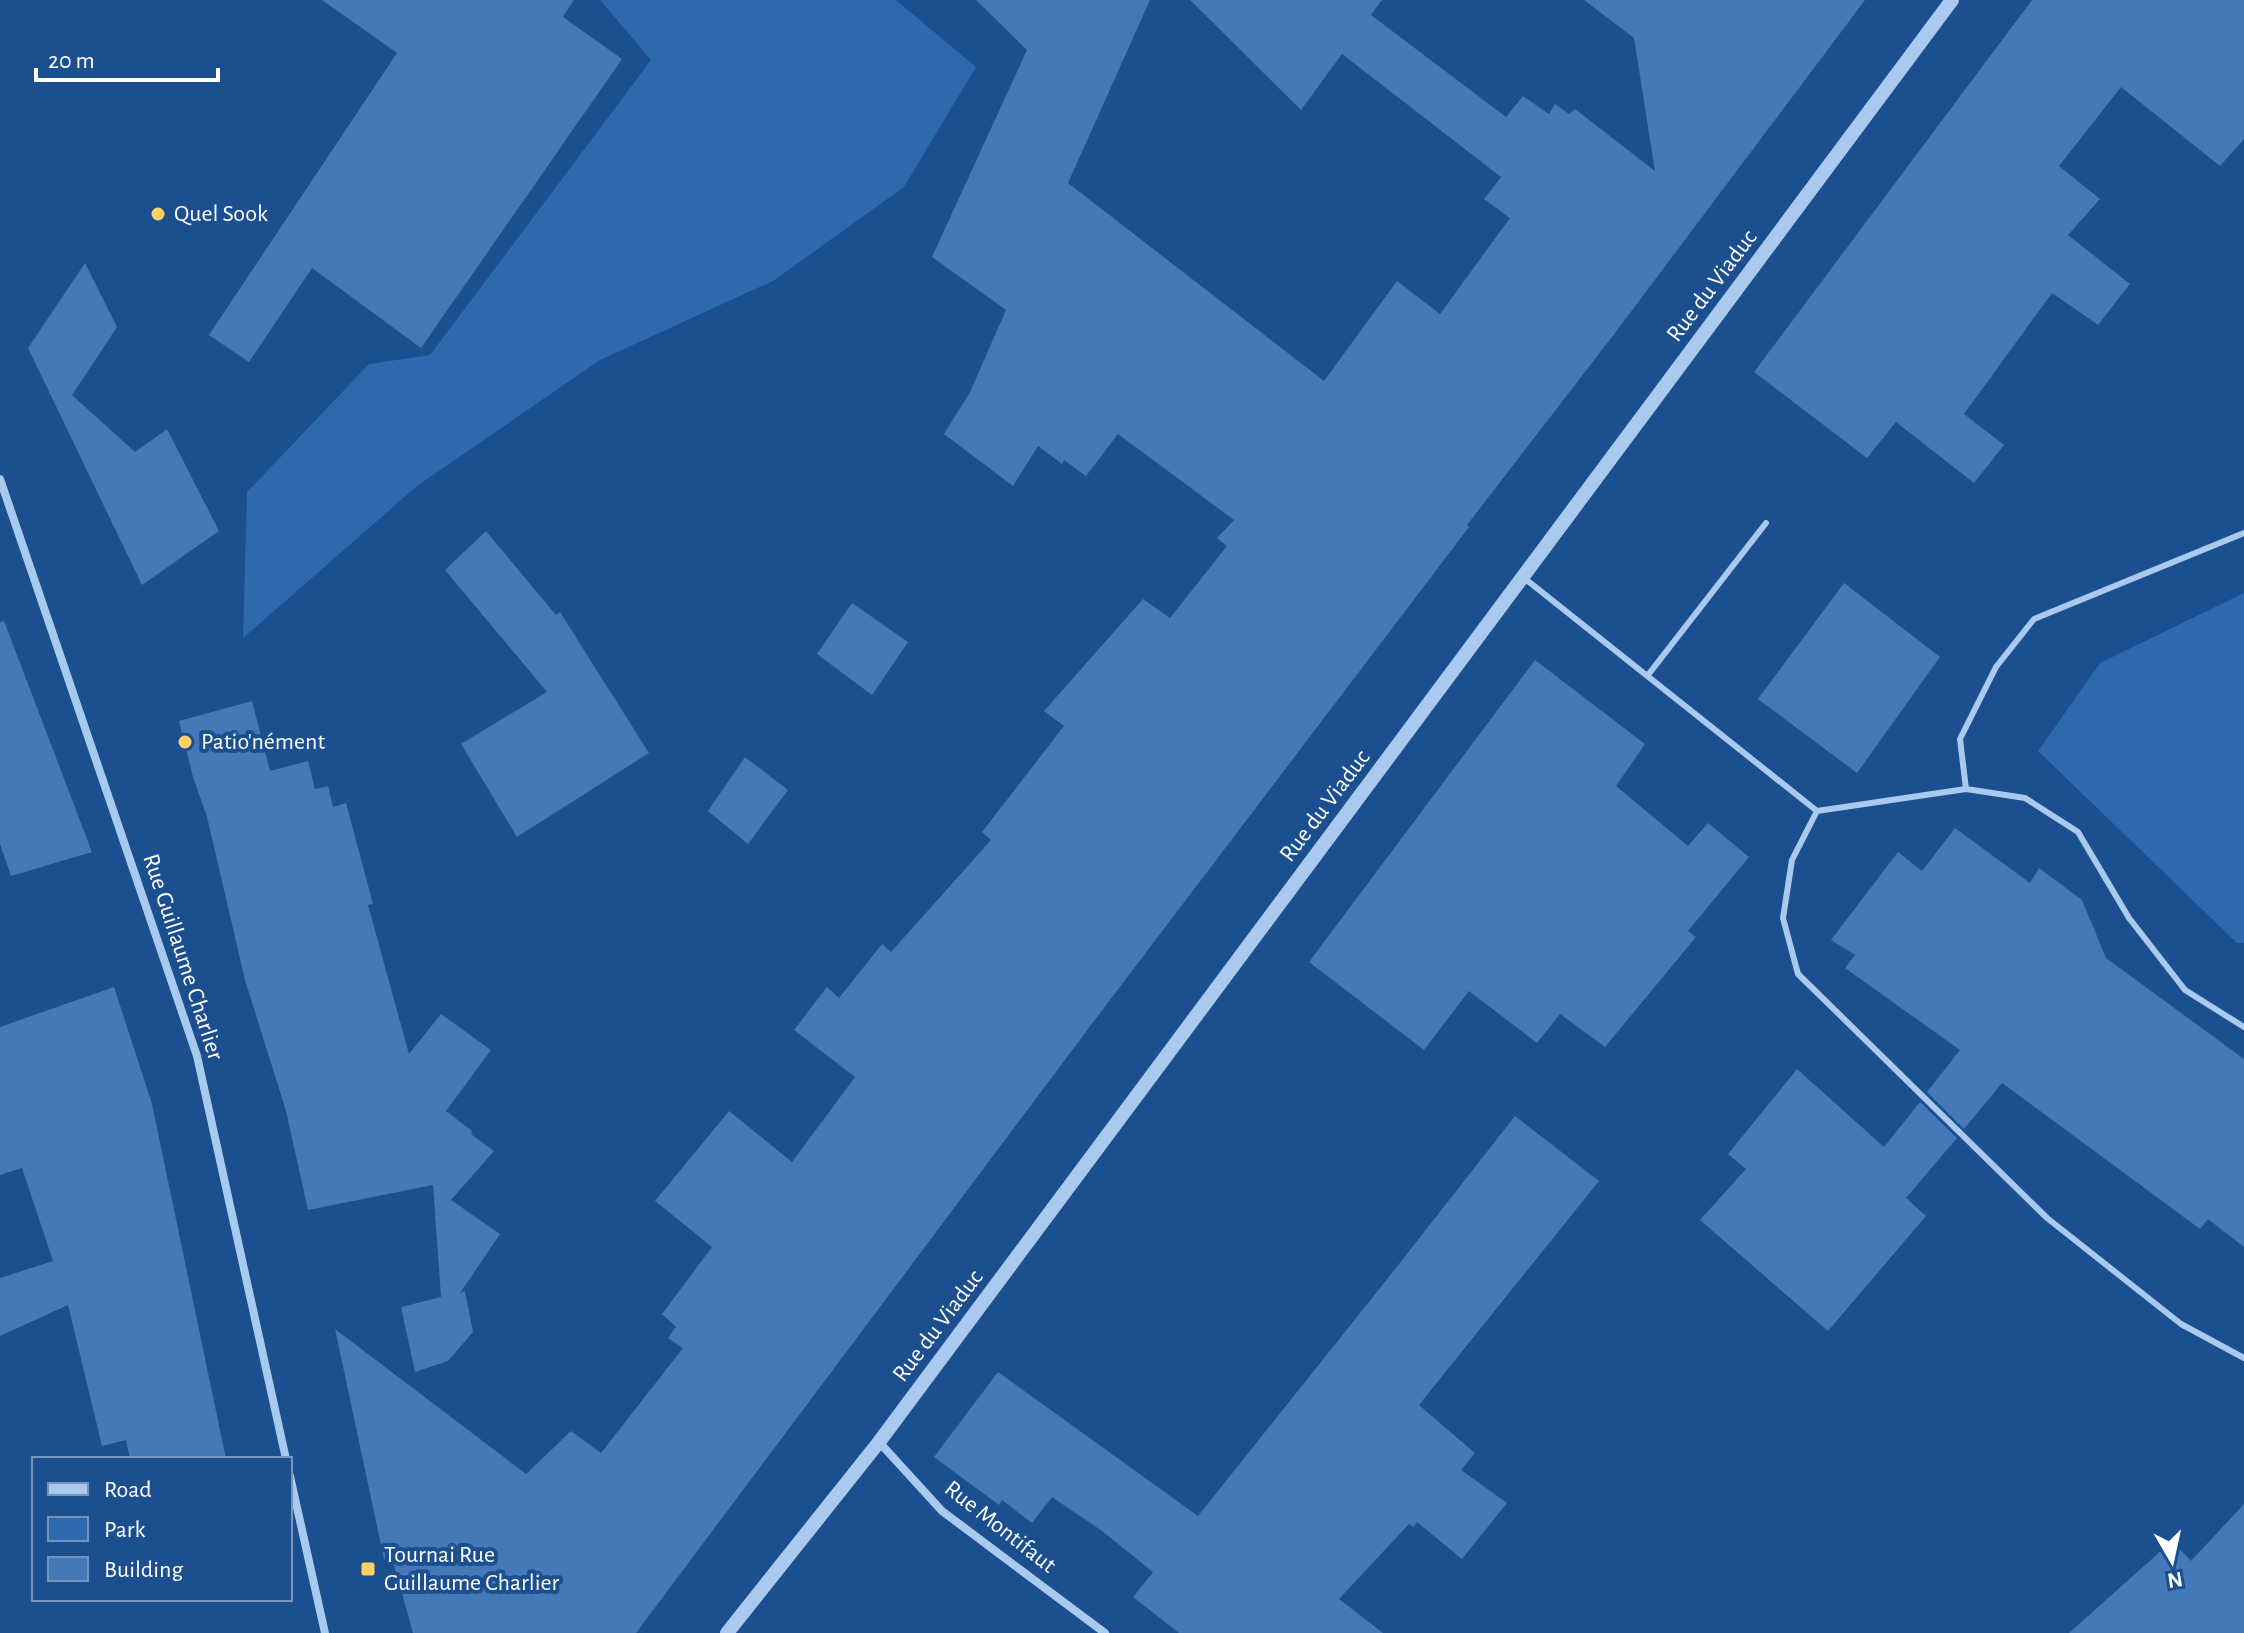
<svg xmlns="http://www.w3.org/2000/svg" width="2244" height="1633" viewBox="0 0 2244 1633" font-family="'Alegreya Sans',sans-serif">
<rect width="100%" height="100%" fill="#1b4f8f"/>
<path fill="#2e69ad" d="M 600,0 L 896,0 L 976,67 L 904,187 L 773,281 L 600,360 L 417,486 L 243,638 L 247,492 L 369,364 L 430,355 L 651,60 Z
M 2244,593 L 2244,943 L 2237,943 L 2038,751 L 2100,663 Z"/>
<path fill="#4478b7" d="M 322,0 L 574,0 L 563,17 L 622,59 L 421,348 L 312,268 L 249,362 L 209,335 L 397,53 Z
M 976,0 L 1150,0 L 1068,183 L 1324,381 L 1397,281 L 1440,314 L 1510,218 L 1484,199 L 1501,177 L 1342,54 L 1301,110 L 1190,0 L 1382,0 L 1371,15 L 1506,117 L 1523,96 L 1549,114 L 1555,104 L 1569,114 L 1575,109 L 1655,171 L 1634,38 L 1584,0 L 1865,0 L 1615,333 L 1467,525 L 1469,527 L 1094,1021 L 636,1633 L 413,1633 L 392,1558 L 384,1559 L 335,1329 L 526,1474 L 571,1431 L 601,1453 L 683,1348 L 668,1338 L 676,1327 L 662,1314 L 712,1247 L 655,1201 L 729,1111 L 792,1162 L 855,1077 L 794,1030 L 827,987 L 839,998 L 882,944 L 891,952 L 991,840 L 982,832 L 1064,726 L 1044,711 L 1143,599 L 1170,618 L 1227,546 L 1217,538 L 1234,520 L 1118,434 L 1086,476 L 1064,460 L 1062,464 L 1038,446 L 1013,486 L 944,434 L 970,392 L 1006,310 L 932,257 L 1027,50 Z
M 2032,0 L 2244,0 L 2244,139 L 2220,166 L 2121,87 L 2059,166 L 2100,199 L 2068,235 L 2130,284 L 2098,325 L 2052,293 L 1964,414 L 2004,445 L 1974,483 L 1896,422 L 1867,458 L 1754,372 Z
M 85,263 L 117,327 L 72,395 L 135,452 L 167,429 L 219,531 L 142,585 L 28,348 Z
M 486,531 L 556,615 L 560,612 L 649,753 L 517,837 L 461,744 L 547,692 L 445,570 Z
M 1844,583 L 1940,657 L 1857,773 L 1758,699 Z
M 852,603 L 908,642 L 872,695 L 817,654 Z
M 4,621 L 92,852 L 11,876 L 0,844 L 0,622 Z
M 1535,660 L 1645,744 L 1616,786 L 1688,846 L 1708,823 L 1749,857 L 1688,931 L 1696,937 L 1605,1047 L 1560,1014 L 1537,1043 L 1469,991 L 1424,1050 L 1309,962 Z
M 252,701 L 270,771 L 308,761 L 315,789 L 328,786 L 333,807 L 346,803 L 373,904 L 368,905 L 409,1054 L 441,1014 L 491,1050 L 446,1111 L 472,1131 L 471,1134 L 494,1151 L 451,1200 L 500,1234 L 460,1293 L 465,1291 L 473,1332 L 448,1361 L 415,1372 L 401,1307 L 441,1297 L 433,1185 L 308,1210 L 286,1111 L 245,980 L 207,817 L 193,777 L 179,721 Z
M 745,757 L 788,790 L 748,844 L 708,811 Z
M 1955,828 L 2030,883 L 2039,868 L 2082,900 L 2106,958 L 2244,1059 L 2244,1247 L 2208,1219 L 2200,1229 L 2002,1083 L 1964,1129 L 1927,1092 L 1960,1050 L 1845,968 L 1855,955 L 1831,940 L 1898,852 L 1922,871 Z
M 114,987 L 152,1104 L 226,1459 L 130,1459 L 126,1440 L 102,1446 L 68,1305 L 0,1336 L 0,1278 L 53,1261 L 22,1168 L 0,1175 L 0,1027 Z
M 1797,1069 L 1884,1147 L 1920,1102 L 1957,1138 L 1906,1198 L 1926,1216 L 1828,1331 L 1700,1220 L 1746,1169 L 1728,1154 Z
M 1515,1116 L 1599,1181 L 1419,1405 L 1475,1453 L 1461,1470 L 1507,1503 L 1462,1559 L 1417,1522 L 1413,1527 L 1409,1524 L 1339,1599 L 1383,1633 L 1179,1633 L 1133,1597 L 1153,1572 L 1102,1531 L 1052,1497 L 1032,1523 L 1002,1500 L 999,1505 L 934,1457 L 998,1372 L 1198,1516 L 1388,1278 Z
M 2244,1504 L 2244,1633 L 2069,1633 L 2172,1541 L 2191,1561 Z"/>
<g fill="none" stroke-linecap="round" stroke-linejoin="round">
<path stroke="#a9c9ee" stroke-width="6" d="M 1523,577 L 1817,811 L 1792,860 L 1783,918 L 1798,974 L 2047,1218 L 2181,1324 L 2244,1358
M 1648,675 L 1766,523
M 1966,789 L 1960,739 L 1996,667 L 2034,619 L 2244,533
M 1817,811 L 1966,789 L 2025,798 L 2078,832 L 2129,918 L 2185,990 L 2244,1027"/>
<path stroke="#a9c9ee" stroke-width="8" d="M 0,479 L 197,1056 L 286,1459
M 879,1442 L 942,1511 L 1105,1633
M 290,1476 L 325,1633"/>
<path stroke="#a9c9ee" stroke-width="14" d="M 727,1633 L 879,1442 L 1952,0"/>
</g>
<g fill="#ffd166" stroke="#1b4f8f" stroke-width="3">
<circle cx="158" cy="214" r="8"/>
<circle cx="185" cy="742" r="8"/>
<rect x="360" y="1561" width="16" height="16" rx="4"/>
</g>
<g text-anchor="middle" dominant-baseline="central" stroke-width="8" stroke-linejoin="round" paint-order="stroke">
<g font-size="24" fill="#fff" stroke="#1b4f8f" text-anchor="start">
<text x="174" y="214">Quel Sook</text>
<text x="201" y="742">Patio'nément</text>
<text x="384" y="1555">Tournai Rue<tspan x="384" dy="28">Guillaume Charlier</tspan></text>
</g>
<g font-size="24" fill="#fff" stroke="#1b4f8f">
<text transform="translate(1712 286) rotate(-53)">Rue du Viaduc</text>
<text transform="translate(1325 806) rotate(-53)">Rue du Viaduc</text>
<text transform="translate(183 957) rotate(72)">Rue Guillaume Charlier</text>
<text transform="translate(938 1326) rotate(-53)">Rue du Viaduc</text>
<text transform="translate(1000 1527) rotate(38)">Rue Montifaut</text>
</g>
</g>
<rect x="32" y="1457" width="260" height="144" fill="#1b4f8f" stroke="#7695bc" stroke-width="2"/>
<rect x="48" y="1483" width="40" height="12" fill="#a9c9ee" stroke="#7695bc" stroke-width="2"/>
<text x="104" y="1497" font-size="24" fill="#ffffff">Road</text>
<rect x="48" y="1517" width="40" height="24" fill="#2e69ad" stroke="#7695bc" stroke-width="2"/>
<text x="104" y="1537" font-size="24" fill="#ffffff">Park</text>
<rect x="48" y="1557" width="40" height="24" fill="#4478b7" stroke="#7695bc" stroke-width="2"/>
<text x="104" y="1577" font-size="24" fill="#ffffff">Building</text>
<g transform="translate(2172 1561) rotate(171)" stroke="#1b4f8f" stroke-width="6" paint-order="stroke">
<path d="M0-6L14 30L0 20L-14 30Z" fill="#ffffff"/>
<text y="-12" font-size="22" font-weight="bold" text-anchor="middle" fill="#ffffff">N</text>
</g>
<path d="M36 68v12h182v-12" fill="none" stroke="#ffffff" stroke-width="4"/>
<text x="48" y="68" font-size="24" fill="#ffffff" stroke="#1b4f8f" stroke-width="6" paint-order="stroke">20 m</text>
</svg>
